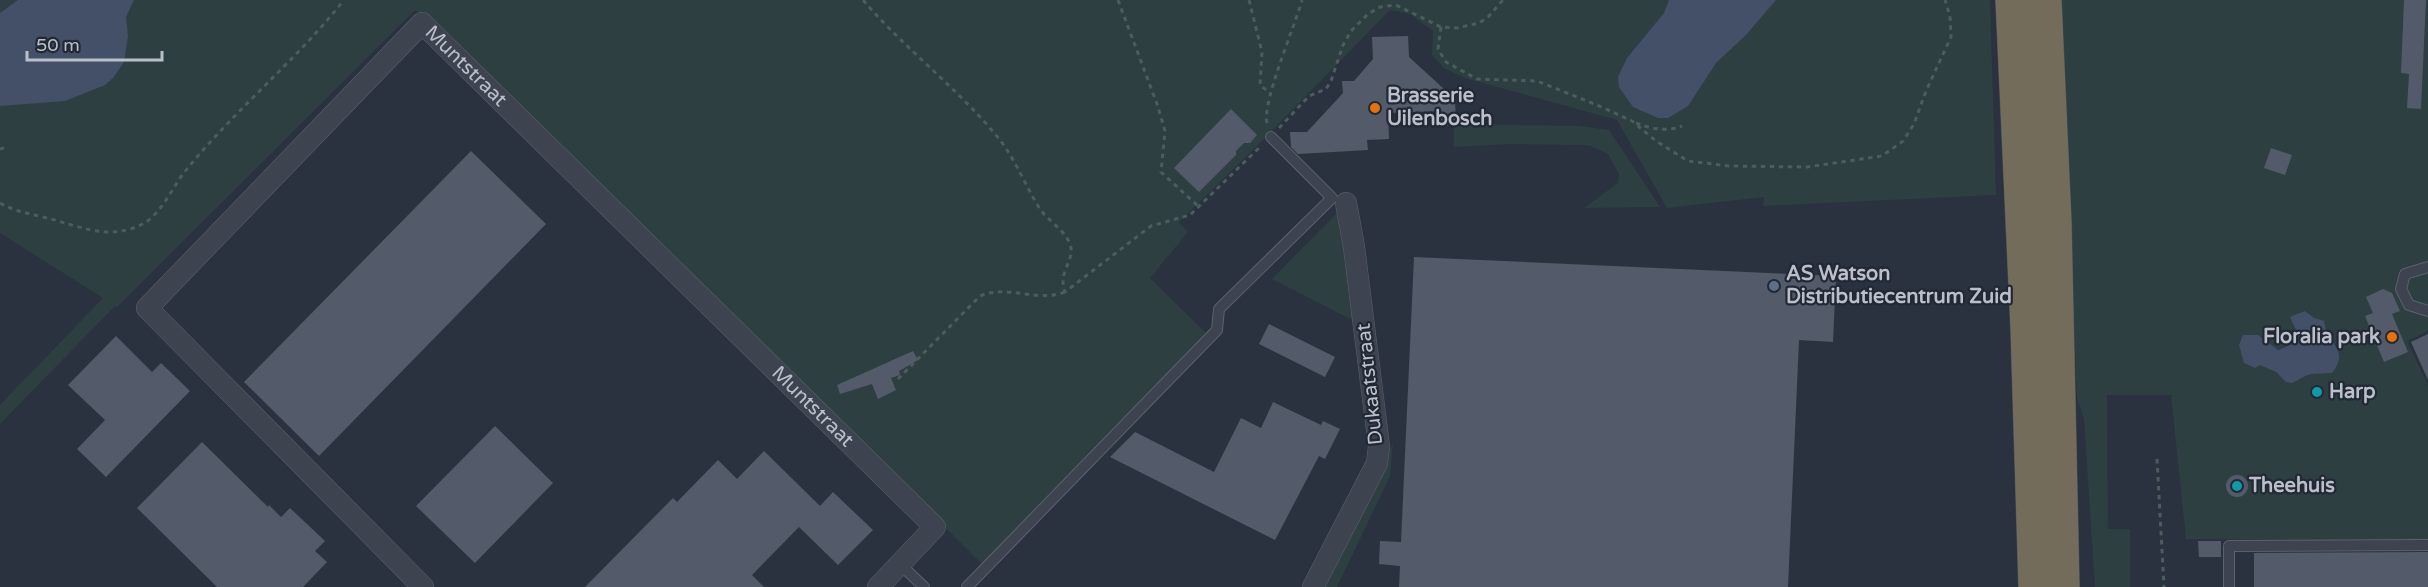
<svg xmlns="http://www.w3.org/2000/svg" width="2428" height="587" viewBox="0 0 2428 587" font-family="'Varela Round',sans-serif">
<rect width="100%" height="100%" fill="#2a323f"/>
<path fill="#2d3f41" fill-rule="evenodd" d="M 0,0 L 1990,0 L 1996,195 L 1763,206 L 1764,197 L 1667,208 L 1617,120 L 1465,78 L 1444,68 L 1432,55 L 1433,31 L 1410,14 L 1390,10 L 1261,142 L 1179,222 L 1188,232 L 1150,278 L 1206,333 L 997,548 L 1004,556 L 988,570 L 607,191 L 415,10 L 117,307 L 115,306 L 0,424 L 0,405 L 103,298 L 0,233 Z
M 2059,0 L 2428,0 L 2428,331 L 2407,341 L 2428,385 L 2428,541 L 2186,539 L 2171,395 L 2107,395 L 2108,529 L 2130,529 L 2130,587 L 2095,587 L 2084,419 L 2077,398 ZM 2306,311 L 2338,347 L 2319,373 L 2310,374 L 2300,380 L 2279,375 L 2276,372 L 2277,350 C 2300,341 2299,334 2306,311 Z
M 1454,124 L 1579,126 L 1609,130 L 1660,207 L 1584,208 L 1618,183 L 1619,174 L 1608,154 L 1588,145 L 1511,144 L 1454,147 Z
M 1337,213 L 1345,228 L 1358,323 L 1272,279 Z
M 1393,443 L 1390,476 L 1337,587 L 1324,587 Z"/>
<path fill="#435068" d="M 18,0 L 134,0 L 126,17 L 128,36 L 124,62 L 113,78 L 105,85 L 65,101 L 0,106 L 0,13 Z
M 1669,0 L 1776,0 L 1746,35 L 1716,63 L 1688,106 L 1668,118 L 1658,118 L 1633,107 L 1619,87 L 1618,77 L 1627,58 L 1664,13 Z
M 2305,311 L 2314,318 L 2324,321 C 2326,344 2351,348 2332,373 L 2310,374 L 2292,383 L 2286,382 L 2276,372 L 2260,365 L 2255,368 L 2244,363 L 2239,345 L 2243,335 L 2258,335 L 2278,350 L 2292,344 L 2299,337 L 2290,317 Z"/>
<path fill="#535b6a" d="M 2404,0 L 2426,0 L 2421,109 L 2407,108 L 2409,74 L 2401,73 Z
M 1408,36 L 1409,57 L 1455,99 L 1456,125 L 1441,126 L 1441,111 L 1388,113 L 1389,139 L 1367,140 L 1368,150 L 1298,154 L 1291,147 L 1290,132 L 1307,132 L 1343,93 L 1342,81 L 1354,81 L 1373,59 L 1372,37 Z
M 1231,109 L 1257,135 L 1250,143 L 1244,143 L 1236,151 L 1236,155 L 1199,192 L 1174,168 Z
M 2271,148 L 2292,155 L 2285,175 L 2264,168 Z
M 471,151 L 546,224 L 319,456 L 244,382 Z
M 1414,257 L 1836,276 L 1833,342 L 1799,340 L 1788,587 L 1399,587 L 1400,566 L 1379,564 L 1380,541 L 1401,542 Z
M 2383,289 L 2392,293 L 2400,311 L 2392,314 L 2408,352 L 2384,362 L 2365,316 L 2373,313 L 2366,297 Z
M 1269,324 L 1335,357 L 1325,377 L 1259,344 Z
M 2428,334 L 2428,380 L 2411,342 Z
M 116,336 L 152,372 L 161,363 L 190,391 L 106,477 L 77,449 L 105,420 L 68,385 Z
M 913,351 L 918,360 L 899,371 L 900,375 L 891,378 L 896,390 L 878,399 L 872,384 L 840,394 L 837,385 Z
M 1273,402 L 1321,425 L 1323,421 L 1340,429 L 1325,459 L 1319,456 L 1275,540 L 1110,457 L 1135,432 L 1214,472 L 1241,418 L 1261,428 Z
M 495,426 L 553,483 L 475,563 L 416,506 Z
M 202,442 L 268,507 L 269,505 L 281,517 L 290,508 L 325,541 L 315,551 L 327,562 L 303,587 L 217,587 L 137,508 Z
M 764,451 L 820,506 L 833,492 L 873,530 L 838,565 L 799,527 L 752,575 L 764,587 L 585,587 L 673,498 L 677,502 L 718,460 L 737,479 Z
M2226 486a11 11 0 1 1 22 0a11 11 0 1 1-22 0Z
M 2198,541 L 2221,541 L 2221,557 L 2199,557 Z
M 2428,552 L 2428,587 L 2254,587 L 2254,553 Z"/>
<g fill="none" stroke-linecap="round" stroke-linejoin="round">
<g stroke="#5b626d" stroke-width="12">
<path id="lane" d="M 2428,267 L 2405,274 L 2401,289 L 2409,305 L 2428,311
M 900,564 L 924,587
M 967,587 L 1217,330 L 1219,309 L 1332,198 L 1271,137
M 2229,587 L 2229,546 L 2428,545"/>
</g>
<g stroke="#5b626d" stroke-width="22">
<g id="street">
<path id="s1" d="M 423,587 L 147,308 L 422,23 L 935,527 L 878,587"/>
<path d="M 1313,587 L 1377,463 L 1379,446 L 1354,247 L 1346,203"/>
</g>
</g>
<g stroke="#484f5a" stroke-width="34">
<path id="highway" d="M 2012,0 L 2027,328 L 2035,587
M 2045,0 L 2055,222 L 2063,587"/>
</g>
<path stroke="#4c5c5f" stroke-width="3" stroke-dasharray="4.5 4.5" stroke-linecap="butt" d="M 863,0 C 904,48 955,86 995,134 C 1015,157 1024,184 1040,209 C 1048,221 1064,229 1070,244 C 1076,260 1057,272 1065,292 L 1151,226 L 1190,215 L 1262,145
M 1118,0 L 1157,104 L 1165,131 L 1161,172 L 1199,207
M 1249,0 L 1262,52 L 1260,85 L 1271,94
M 1441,27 L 1438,49 L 1446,62 L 1477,79 L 1537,81 L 1597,105 L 1632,121 L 1656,141 L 1688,161 L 1729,166 L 1807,167 L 1882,156 L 1903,141 L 1914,124 L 1926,91 L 1951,37 L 1950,16 L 1945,0
M 1267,123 C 1262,102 1295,26 1302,0
M 1636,123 C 1652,129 1666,132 1682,126
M 1279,128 L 1309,96 L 1326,89 L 1331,81 L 1343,45 L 1351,31 L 1368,14 L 1380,7 L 1396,5 L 1441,27 L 1457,28 L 1479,23 L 1488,17 L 1503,0
M 0,149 L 4,148
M 0,203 C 14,211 27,213 43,217 C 74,224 103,240 136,227 C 159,219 169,193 183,174 C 232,112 295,62 344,0
M 898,379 L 980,296 C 1008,284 1037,303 1065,292
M 2157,459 L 2164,587"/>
<use href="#lane" stroke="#3d444f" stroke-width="10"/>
<use href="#street" stroke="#3d444f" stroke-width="21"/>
<use href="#highway" stroke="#746c5b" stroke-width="33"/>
</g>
<g fill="#e8710a" stroke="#222935" stroke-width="2">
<circle cx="1375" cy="108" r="6"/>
<circle cx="2392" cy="337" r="6"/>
</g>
<circle fill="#5c6f8a" stroke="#222935" stroke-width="2" cx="1774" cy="286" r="6"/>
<g fill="#0f9aa8" stroke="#222935" stroke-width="2">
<circle cx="2317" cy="392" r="6"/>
<circle cx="2237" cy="486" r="6"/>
</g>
<g text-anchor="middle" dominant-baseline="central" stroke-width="4.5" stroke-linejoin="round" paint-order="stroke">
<g font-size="20" fill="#babfca" stroke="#222935">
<text stroke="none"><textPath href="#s1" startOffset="850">Muntstraat</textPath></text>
<text transform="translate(1370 384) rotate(-96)">Dukaatstraat</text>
<text stroke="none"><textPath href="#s1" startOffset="1336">Muntstraat</textPath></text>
</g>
<g font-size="20" font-weight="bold" fill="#babfca" stroke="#222935" text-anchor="start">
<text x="1387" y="96">Brasserie<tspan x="1387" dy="23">Uilenbosch</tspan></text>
<text x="1786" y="274">AS Watson<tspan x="1786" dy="23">Distributiecentrum Zuid</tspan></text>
<text x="2380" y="337" text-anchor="end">Floralia park</text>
<text x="2329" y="392">Harp</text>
<text x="2249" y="486">Theehuis</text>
</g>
</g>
<path d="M27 51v9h135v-9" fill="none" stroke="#babfca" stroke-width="3"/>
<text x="36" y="51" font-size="18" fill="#babfca" stroke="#222935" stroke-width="4.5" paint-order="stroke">50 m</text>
</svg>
